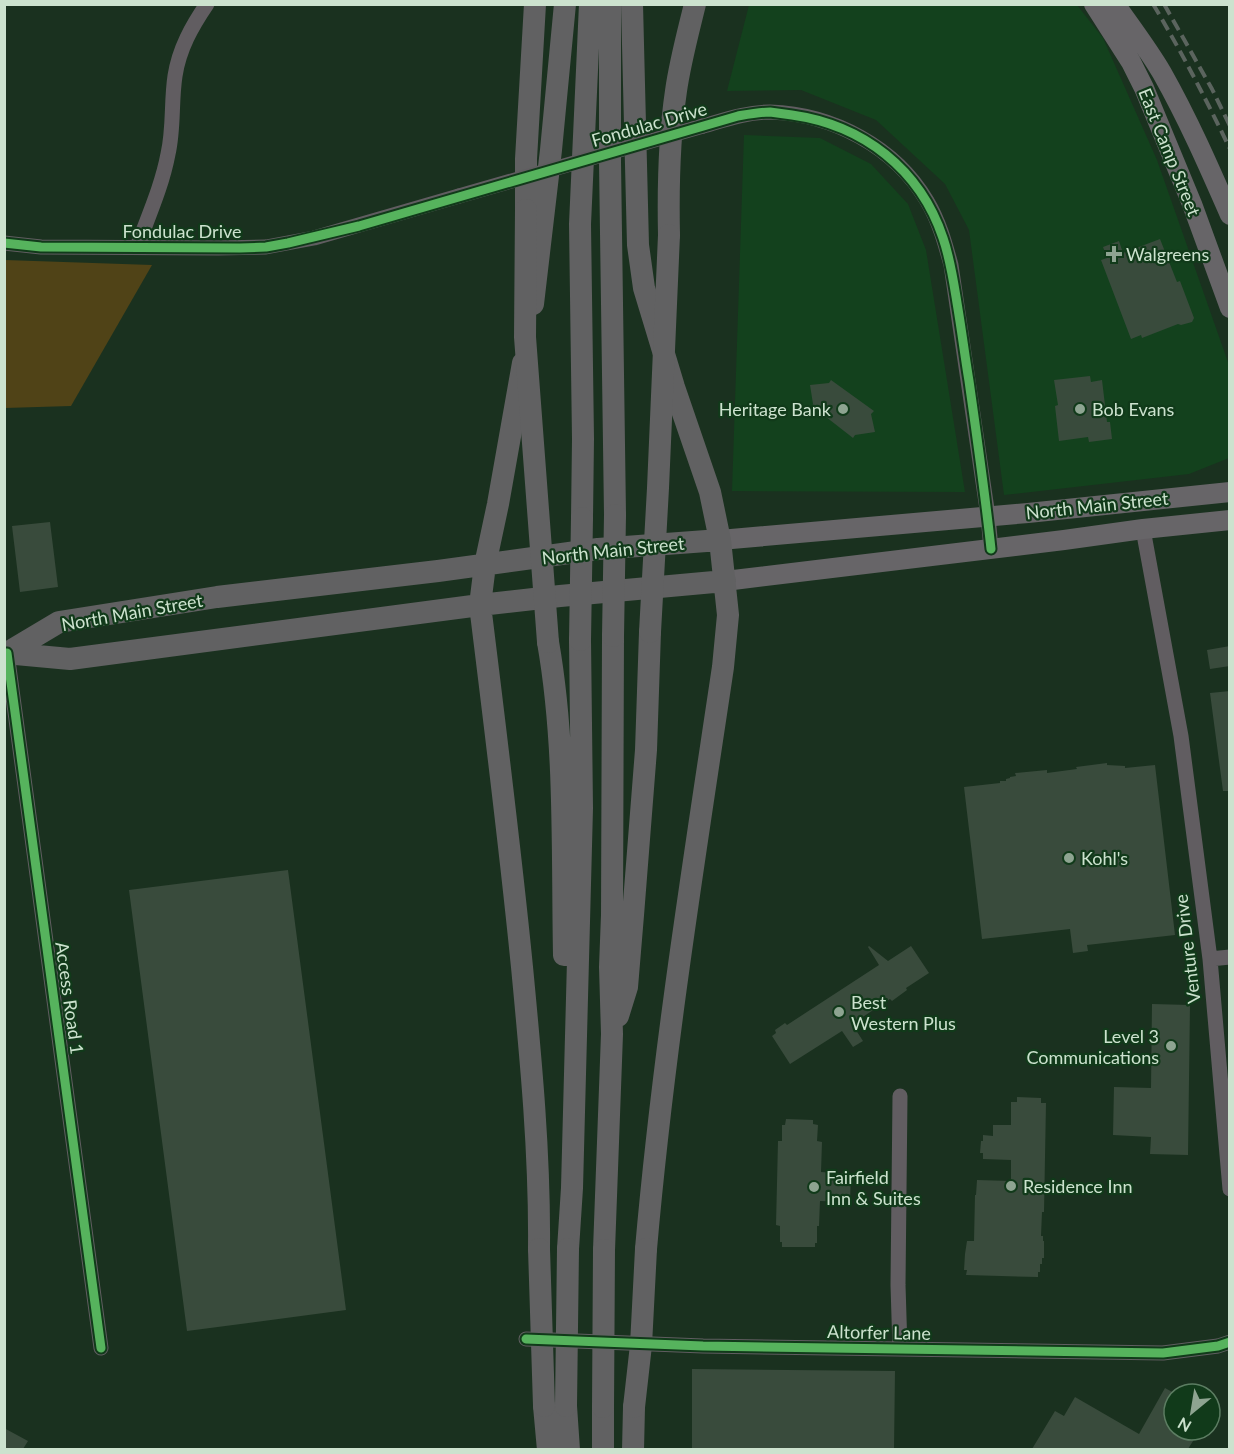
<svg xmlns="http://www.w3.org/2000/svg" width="1234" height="1454" viewBox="0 0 1234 1454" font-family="Lato,sans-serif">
<rect width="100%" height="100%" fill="#1a311f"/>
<path fill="#13411d" d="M 749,5 L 1077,5 L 1103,38 L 1157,160 L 1229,365 L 1229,458 L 1189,474 L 1004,495 L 969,230 L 945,184 L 876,120 L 801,90 L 727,91 Z
M 744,135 L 820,138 L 871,164 L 908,204 L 926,250 L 965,492 L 732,491 Z"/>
<path fill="#504317" d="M 5,260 L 152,265 L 71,406 L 5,408 Z"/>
<path fill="#394b3c" d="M 1160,239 L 1177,282 L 1180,281 L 1194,318 L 1192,322 L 1181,325 L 1178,324 L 1142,338 L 1141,335 L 1131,339 L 1101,260 L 1107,258 L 1103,247 L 1119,241 L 1123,253 Z
M 1090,376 L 1091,382 L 1102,380 L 1107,422 L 1110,422 L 1112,439 L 1089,442 L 1088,437 L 1059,441 L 1055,406 L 1058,405 L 1054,380 Z
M 831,380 L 874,411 L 871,414 L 875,432 L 855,435 L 853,438 L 812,406 L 813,404 L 810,385 L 829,383 Z
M 50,522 L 58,587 L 20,592 L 12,526 Z
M 1230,646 L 1230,666 L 1210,669 L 1207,650 Z
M 1230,691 L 1230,791 L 1223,791 L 1210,693 Z
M 1107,763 L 1107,765 L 1125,766 L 1125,768 L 1155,765 L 1175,935 L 1087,945 L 1088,951 L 1073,953 L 1070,929 L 982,939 L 964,787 L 1000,783 L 1000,781 L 1006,781 L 1006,779 L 1010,778 L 1010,777 L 1016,776 L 1015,773 L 1047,770 L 1047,773 L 1077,769 L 1076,767 Z
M 288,870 L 346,1310 L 187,1331 L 129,890 Z
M 869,946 L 888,961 L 911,946 L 929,973 L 906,988 L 907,990 L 892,1001 L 890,999 L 852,1024 L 863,1041 L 853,1047 L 842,1031 L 790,1064 L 772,1036 L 776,1033 L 775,1030 L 785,1023 L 787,1025 L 879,965 L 868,947 Z
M 1152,1004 L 1190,1005 L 1188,1155 L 1150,1154 L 1151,1137 L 1113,1135 L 1114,1087 L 1151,1088 Z
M 1017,1097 L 1041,1098 L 1041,1103 L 1046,1103 L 1044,1212 L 1042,1212 L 1041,1236 L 1043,1236 L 1043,1241 L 1044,1241 L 1044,1258 L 1042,1258 L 1042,1264 L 1040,1264 L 1040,1272 L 1038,1272 L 1038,1277 L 966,1275 L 967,1270 L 964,1270 L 965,1254 L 967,1241 L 974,1241 L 975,1195 L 976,1195 L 977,1180 L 1011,1181 L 1011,1160 L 983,1159 L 983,1153 L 980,1153 L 981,1141 L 983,1141 L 983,1135 L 993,1136 L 993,1125 L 1011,1125 L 1011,1102 L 1017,1102 Z
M 786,1119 L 813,1120 L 813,1124 L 818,1125 L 817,1141 L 822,1142 L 821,1172 L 851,1174 L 850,1202 L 820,1201 L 819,1226 L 817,1226 L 817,1243 L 815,1243 L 815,1247 L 782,1247 L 782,1242 L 780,1242 L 780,1226 L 776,1225 L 778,1141 L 782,1141 L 782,1125 L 785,1125 Z
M 692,1369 L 895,1371 L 894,1449 L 692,1449 Z
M 1165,1388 L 1174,1393 L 1174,1430 L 1200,1430 L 1188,1449 L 1032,1449 L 1055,1411 L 1064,1416 L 1075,1397 L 1139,1434 Z
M 4,1428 L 28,1441 L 23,1449 L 4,1449 Z"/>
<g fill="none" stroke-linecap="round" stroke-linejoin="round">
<path stroke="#615d61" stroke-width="15" d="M 703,126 C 724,120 747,112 770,112 C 833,114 895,147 927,201 C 939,221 945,243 951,265 L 988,516 L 991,549
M 4,243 L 41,247 L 218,248 L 266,247 L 314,238 L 459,196
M 137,247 C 148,217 162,186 168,154 C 174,128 171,102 175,76 C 179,49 192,26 207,4
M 1143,529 L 1181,736 L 1210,959 L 1230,1189
M 7,653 L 101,1348
M 1210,959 L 1230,957
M 526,1339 L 703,1346 L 1163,1353 L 1218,1346 L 1230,1342
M 900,1349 L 898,1285 L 900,1096"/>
<path stroke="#676568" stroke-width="20" d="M 1094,4 L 1131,62 L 1144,88 L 1192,204 L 1230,308
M 1115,4 C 1131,27 1148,49 1162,73 C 1188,119 1209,167 1230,215
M 720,540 L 1028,513 L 1230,492
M 725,581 L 1064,540 L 1143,529 L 1230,520"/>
<path stroke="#616162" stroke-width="22" d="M 610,4 L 610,162 L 615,515
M 632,4 L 638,245 L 644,288 L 674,387 L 710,492 L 720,540 L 728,615 L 723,667 C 694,861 663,1054 646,1249
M 526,210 L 526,159 L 535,4
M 669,235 C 668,187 669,138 676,91 C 680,62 688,33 695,4
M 533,304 L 551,150 L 565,4
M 523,363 L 498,504 L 485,565 L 480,605 C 495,726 510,846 522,967 C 531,1061 540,1155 539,1249
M 582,518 L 583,439 L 580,224 L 590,4
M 548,642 C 566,745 562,851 564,955
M 5,653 L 70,659 L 480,605 L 560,596 L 725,581
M 7,653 L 59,622 L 217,597 L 438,571 L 598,549 L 720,540
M 618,1016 L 627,987 L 633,915 L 646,750 L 650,632
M 568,1249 L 572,1188 L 582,808 L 580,640
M 604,1250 L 612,1034 L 610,967 L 612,915 L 613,636
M 544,1406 L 548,1450
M 566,1406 L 569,1450
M 603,1407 L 603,1450
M 633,1450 L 634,1407"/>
<path stroke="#5b645e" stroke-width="4" stroke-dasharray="12 6" stroke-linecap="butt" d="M 1153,4 C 1181,51 1206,99 1230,149
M 1164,4 L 1212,89 L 1230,126"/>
<path stroke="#615d61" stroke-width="15" d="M 459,196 L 703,126"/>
<path stroke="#616162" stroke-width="22" d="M 526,210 L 525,337 L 548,642
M 650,632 L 658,488 L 669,235
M 613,636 L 615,515
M 580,640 L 582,518
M 539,1249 L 544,1406
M 566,1406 L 568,1249
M 603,1407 L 604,1250
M 634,1407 L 641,1345 L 646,1249"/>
<g stroke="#113a1a" stroke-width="13">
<path id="cycleway" d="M 4,243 L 41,247 L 240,248 L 266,247 L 288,243 L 359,226 L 738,116 C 749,114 759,112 770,112 C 777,113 785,114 792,115 C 863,125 920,169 943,238 C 951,261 954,285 958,309 C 962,333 965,357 969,381 C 977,437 985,493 991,549
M 7,653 L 101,1348
M 526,1339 L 703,1346 L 1163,1353 L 1218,1346 L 1230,1342"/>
</g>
<use href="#cycleway" stroke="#56b35d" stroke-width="9"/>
</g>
<g fill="#8ea491" stroke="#113a1a" stroke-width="2">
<path d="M1111 245h6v6h6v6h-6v6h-6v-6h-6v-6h6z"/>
<circle cx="843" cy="409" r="6"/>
<circle cx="1080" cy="409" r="6"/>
<circle cx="1069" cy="858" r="6"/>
<circle cx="839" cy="1012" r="6"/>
<circle cx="1171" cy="1046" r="6"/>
<circle cx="1011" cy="1186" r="6"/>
<circle cx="814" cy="1187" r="6"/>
</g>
<g text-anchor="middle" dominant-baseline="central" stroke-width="4.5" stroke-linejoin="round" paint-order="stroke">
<g font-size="18" fill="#cce2ce" stroke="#113a1a">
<text transform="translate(649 124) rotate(-16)">Fondulac Drive</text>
<text transform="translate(1170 152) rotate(68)">East Camp Street</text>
<text x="182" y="231">Fondulac Drive</text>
<text transform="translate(1097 505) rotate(-6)">North Main Street</text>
<text transform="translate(613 550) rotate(-6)">North Main Street</text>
<text transform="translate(132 612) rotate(-10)">North Main Street</text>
<text transform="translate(1187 949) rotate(-97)">Venture Drive</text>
<text transform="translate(70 998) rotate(82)">Access Road 1</text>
<text transform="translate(879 1332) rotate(1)">Altorfer Lane</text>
</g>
<g font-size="18" fill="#cce2ce" stroke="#113a1a" text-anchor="start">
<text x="1126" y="254">Walgreens</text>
<text x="831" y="409" text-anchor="end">Heritage Bank</text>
<text x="1092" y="409">Bob Evans</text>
<text x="1081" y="858">Kohl's</text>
<text x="851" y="1002">Best<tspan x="851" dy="21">Western Plus</tspan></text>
<text x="1159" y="1036" text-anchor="end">Level 3<tspan x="1159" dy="21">Communications</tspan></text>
<text x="826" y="1177">Fairfield<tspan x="826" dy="21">Inn &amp; Suites</tspan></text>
<text x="1023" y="1186">Residence Inn</text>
</g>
</g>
<rect width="1234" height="1454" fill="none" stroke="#cce2ce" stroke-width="12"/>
<g transform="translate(1192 1412) rotate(210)"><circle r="28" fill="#113a1a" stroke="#5c7d62" stroke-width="1.5"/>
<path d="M0-4.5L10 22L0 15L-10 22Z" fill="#8ea491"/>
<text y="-9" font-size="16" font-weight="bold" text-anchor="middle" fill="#cce2ce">N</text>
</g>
</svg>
